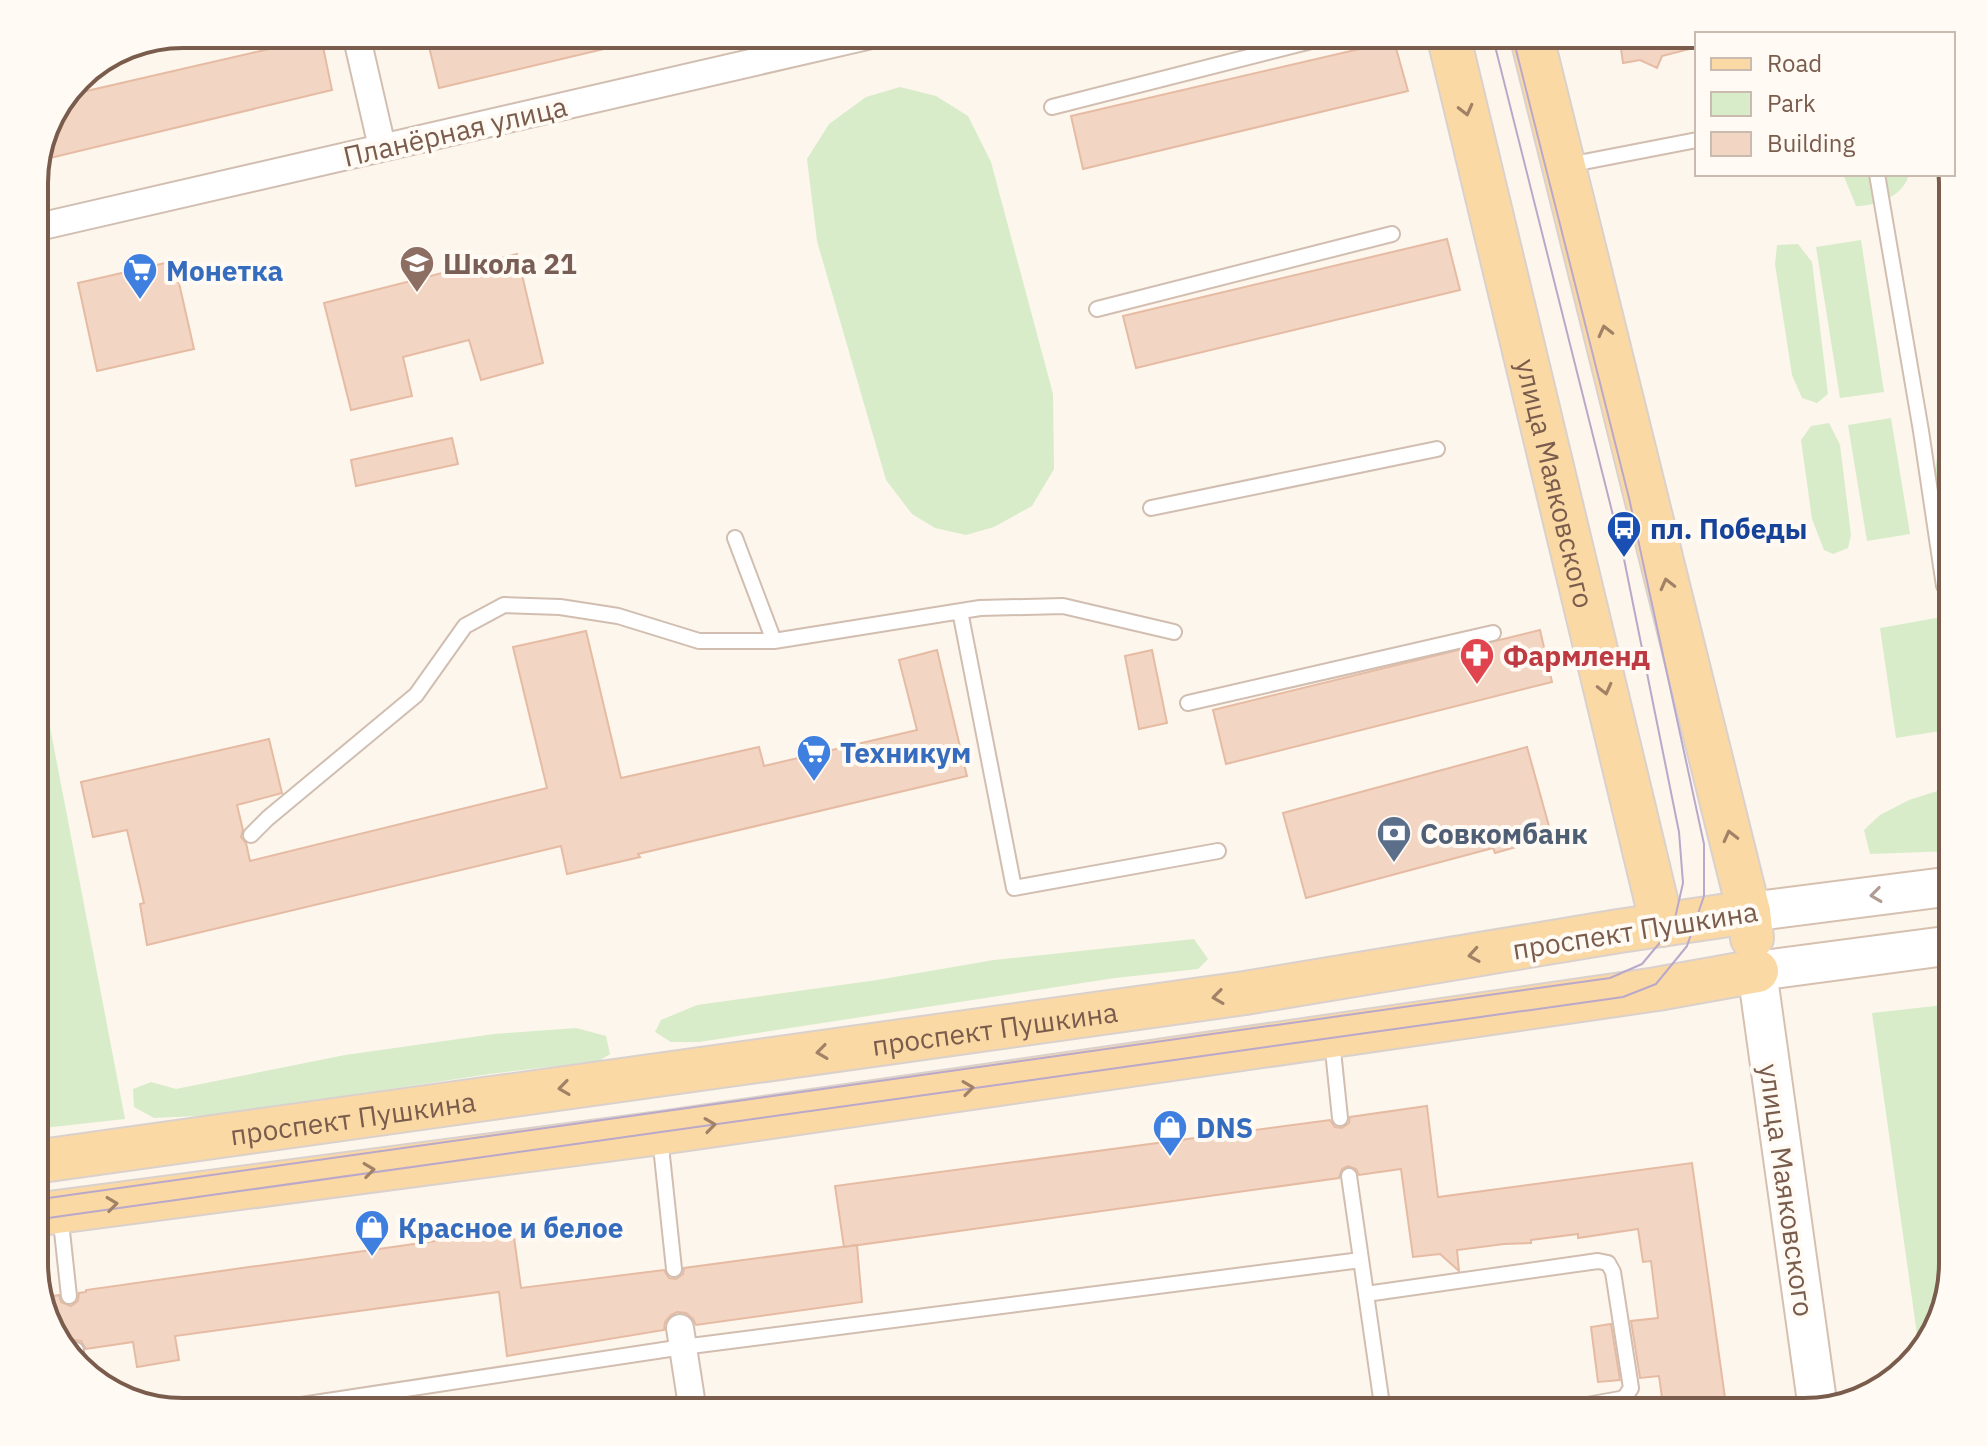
<svg xmlns="http://www.w3.org/2000/svg" width="1987" height="1446" viewBox="0 0 1987 1446" font-family="'IBM Plex Sans',sans-serif">
<rect width="100%" height="100%" fill="#fdf6ec"/>
<path fill="#d8ecc9" d="M 900,87 L 936,96 L 968,116 L 991,162 L 1053,394 L 1054,469 L 1032,506 L 994,527 L 966,535 L 935,528 L 912,514 L 886,480 L 817,241 L 807,159 L 829,124 L 866,97 Z
M 1843,174 L 1909,174 C 1904,196 1877,206 1856,206 Z
M 1861,240 L 1884,392 L 1840,398 L 1816,247 Z
M 1798,244 L 1812,262 L 1828,394 L 1817,403 L 1802,398 L 1792,375 L 1782,310 L 1775,264 L 1777,245 Z
M 1953,260 L 1953,321 L 1950,323 L 1938,283 L 1940,275 Z
M 1891,418 L 1910,534 L 1867,541 L 1848,425 Z
M 1829,423 L 1840,445 L 1851,535 L 1848,548 L 1833,554 L 1824,550 L 1812,519 L 1801,440 L 1811,426 Z
M 1953,436 L 1953,529 C 1926,512 1936,464 1940,438 Z
M 1953,615 L 1953,729 L 1896,738 L 1880,628 Z
M 34,643 L 125,1119 L 34,1129 Z
M 1953,786 L 1953,851 L 1870,854 L 1864,830 L 1880,815 L 1909,800 Z
M 1194,939 L 1208,959 L 1198,969 L 1115,978 L 699,1042 L 671,1042 L 655,1032 L 661,1020 L 697,1005 L 877,980 L 994,960 Z
M 1953,1004 L 1953,1263 L 1922,1353 L 1920,1356 L 1872,1013 Z
M 576,1028 L 606,1036 L 610,1054 L 599,1061 L 490,1074 L 220,1115 L 154,1118 L 134,1107 L 133,1089 L 151,1082 L 176,1089 L 345,1055 L 494,1034 Z"/>
<path fill="#f3d5c3" stroke="#e6bba3" stroke-width="2" d="M 426,34 L 624,34 L 625,44 L 439,88 Z
M 1619,34 L 1697,34 L 1697,47 L 1662,56 L 1657,68 L 1640,60 L 1623,63 Z
M 321,37 L 332,90 L 38,161 L 50,117 L 65,96 Z
M 1394,41 L 1408,91 L 1083,169 L 1071,116 Z
M 1447,239 L 1460,290 L 1136,368 L 1123,316 Z
M 517,254 L 543,363 L 481,380 L 469,340 L 403,357 L 412,396 L 351,410 L 324,303 Z
M 174,261 L 194,349 L 97,371 L 78,283 Z
M 452,438 L 458,464 L 356,486 L 351,460 Z
M 1540,630 L 1552,682 L 1226,764 L 1213,710 Z
M 586,631 L 621,778 L 759,747 L 764,766 L 917,730 L 899,660 L 937,650 L 967,776 L 638,854 L 640,857 L 567,874 L 561,846 L 147,945 L 140,904 L 144,903 L 127,830 L 93,837 L 81,782 L 269,739 L 282,793 L 237,805 L 243,830 L 241,837 L 246,843 L 250,861 L 547,788 L 513,647 Z
M 1152,650 L 1167,723 L 1139,729 L 1125,656 Z
M 1527,747 L 1552,837 L 1495,853 L 1493,848 L 1306,898 L 1283,813 Z
M 1427,1106 L 1438,1197 L 1692,1163 L 1727,1412 L 1664,1412 L 1659,1376 L 1640,1378 L 1631,1321 L 1658,1318 L 1651,1261 L 1643,1262 L 1638,1229 L 1578,1238 L 1578,1234 L 1531,1240 L 1531,1243 L 1504,1244 L 1457,1250 L 1459,1271 L 1440,1254 L 1413,1257 L 1401,1169 L 1359,1175 L 1356,1169 L 1348,1166 L 1342,1169 L 1339,1178 L 844,1247 L 835,1186 L 1330,1120 L 1335,1127 L 1342,1128 L 1349,1123 L 1350,1117 Z
M 513,1230 L 521,1288 L 664,1270 L 669,1278 L 676,1279 L 683,1274 L 684,1268 L 857,1245 L 862,1302 L 696,1325 L 693,1319 L 686,1313 L 677,1312 L 671,1315 L 665,1322 L 664,1330 L 507,1356 L 499,1292 L 175,1336 L 179,1360 L 137,1367 L 133,1342 L 86,1349 L 81,1341 L 75,1340 L 67,1345 L 66,1351 L 54,1337 L 42,1298 L 59,1295 L 61,1302 L 71,1306 L 78,1301 L 79,1293 L 86,1292 L 86,1290 Z
M 1611,1324 L 1620,1380 L 1598,1382 L 1591,1327 Z"/>
<g fill="none" stroke-linecap="round" stroke-linejoin="round">
<g stroke="#d1beb0" stroke-width="18">
<path id="lane" d="M 1052,107 L 1339,34
M 1568,165 L 1697,140
M 1877,174 L 1921,431 L 1944,586 L 1953,585
M 1097,309 L 1392,234
M 1151,508 L 1437,449
M 735,538 L 774,641
M 960,611 L 1014,888 L 1218,851
M 1188,703 L 1493,633
M 251,835 L 268,818 L 416,695 L 465,626 L 504,605 L 560,607 L 618,616 L 699,641 L 774,641 L 980,608 L 1063,606 L 1174,632
M 1332,1041 L 1340,1118
M 660,1137 L 674,1269
M 1349,1176 L 1383,1412
M 60,1213 L 69,1296
M 1366,1294 L 1598,1261 L 1608,1263 L 1613,1272 L 1631,1388 L 1625,1397 L 1620,1399 L 1549,1412
M 76,1350 L 77,1364
M 254,1412 L 683,1347 L 1361,1260"/>
</g>
<g stroke="#d1beb0" stroke-width="30">
<path id="street" d="M 356,34 L 382,147
M 34,228 L 876,34
M 680,1328 L 693,1412"/>
</g>
<g stroke="#d6c0b0" stroke-width="42">
<path id="secondary" d="M 1749,912 L 1953,886
M 1818,1409 L 1757,971 L 1953,945"/>
</g>
<g stroke="#dad1cd" stroke-width="46">
<g id="primary">
<path id="s1" d="M 1448,34 L 1662,925"/>
<path d="M 1531,34 L 1749,912 L 1752,938"/>
<path id="s2" d="M 34,1162 L 1245,993 L 1619,931 L 1749,912"/>
<path d="M 34,1215 L 660,1133 L 1657,989 L 1757,971"/>
</g>
</g>
<use href="#lane" stroke="#fff" stroke-width="14"/>
<use href="#street" stroke="#fff" stroke-width="26"/>
<use href="#secondary" stroke="#fff" stroke-width="38"/>
<use href="#primary" stroke="#fbd9a5" stroke-width="42"/>
<path stroke="#b9a8c9" stroke-width="2" d="M 34,1200 L 1610,978 L 1642,964 L 1673,927 L 1683,883 L 1679,832 L 1624,559 L 1492,34
M 34,1220 L 1623,997 L 1656,984 L 1687,946 L 1704,896 L 1704,844 L 1629,498 L 1512,34"/>
</g>
<defs><path id="oneway-chevron" d="M-2-3.5L2.5 0L-2 3.5" fill="none" stroke-width="1.6" stroke-linecap="round" stroke-linejoin="round" transform="scale(2)"/></defs>
<g stroke="#a18267">
<use href="#oneway-chevron" transform="translate(1466 110) rotate(76)"/>
<use href="#oneway-chevron" transform="translate(1605 331) rotate(-104)"/>
<use href="#oneway-chevron" transform="translate(1667 584) rotate(-104)"/>
<use href="#oneway-chevron" transform="translate(1605 689) rotate(76)"/>
<use href="#oneway-chevron" transform="translate(1730 836) rotate(-104)"/>
<use href="#oneway-chevron" transform="translate(1474 955) rotate(171)"/>
<use href="#oneway-chevron" transform="translate(1218 997) rotate(172)"/>
<use href="#oneway-chevron" transform="translate(822 1052) rotate(172)"/>
<use href="#oneway-chevron" transform="translate(564 1088) rotate(172)"/>
<use href="#oneway-chevron" transform="translate(968 1088) rotate(-8)"/>
<use href="#oneway-chevron" transform="translate(710 1125) rotate(-8)"/>
<use href="#oneway-chevron" transform="translate(369 1170) rotate(-7)"/>
<use href="#oneway-chevron" transform="translate(112 1204) rotate(-7)"/>
</g>
<use stroke="#af9d94" href="#oneway-chevron" transform="translate(1876 895) rotate(173)"/>
<defs>
<g id="school-pin" transform="scale(1.8)"><path d="M0 17L-7.5 6A9.5 9.5 0 1 1 7.5 6Z" fill="#8d6e63" stroke="#fffaf3"/><path d="M0-5L7-2L0 1L-7-2ZM-4 1L0 2.5L4 1V4Q0 6-4 4Z" fill="#fff"/></g>
<g id="supermarket-pin" transform="scale(1.8)"><path d="M0 17L-7.5 6A9.5 9.5 0 1 1 7.5 6Z" fill="#3f7fe0" stroke="#fffaf3"/><path d="M-6-5.5h2.5l.6 2H6L4.5 2H-2.5L-4.4-4H-6ZM-1.5 3.2a1.3 1.3 0 1 0 .1 0ZM3 3.2a1.3 1.3 0 1 0 .1 0Z" fill="#fff"/></g>
<g id="bus-pin" transform="scale(1.8)"><path d="M0 17L-7.5 6A9.5 9.5 0 1 1 7.5 6Z" fill="#1a4fb4" stroke="#fffaf3"/><path d="M-5-6H5V4H4V6H2V4H-2V6H-4V4H-5ZM-3.5-4V0h7V-4ZM-3.5 1.2v1.5H-2V1.2ZM2 1.2v1.5H3.5V1.2Z" fill="#fff"/></g>
<g id="pharmacy-pin" transform="scale(1.8)"><path d="M0 17L-7.5 6A9.5 9.5 0 1 1 7.5 6Z" fill="#e0444e" stroke="#fffaf3"/><path d="M-2-6h4v4h4v4h-4v4h-4v-4h-4v-4h4Z" fill="#fff"/></g>
<g id="bank-pin" transform="scale(1.8)"><path d="M0 17L-7.5 6A9.5 9.5 0 1 1 7.5 6Z" fill="#5c6f8a" stroke="#fffaf3"/><path d="M-6-4H6V4H-6ZM0-2.3a2.3 2.3 0 1 0 0 4.6a2.3 2.3 0 1 0 0-4.6Z" fill="#fff"/></g>
<g id="shop-pin" transform="scale(1.8)"><path d="M0 17L-7.5 6A9.5 9.5 0 1 1 7.5 6Z" fill="#3f7fe0" stroke="#fffaf3"/><path d="M-5-2.5h2.3a2.7 3.5 0 0 1 5.4 0H5L5.5 6h-11ZM-1.5-2.5h3a1.5 2.3 0 0 0-3 0Z" fill="#fff"/></g>
</defs>
<g fill-rule="evenodd">
<use href="#school-pin" x="417" y="263"/>
<use href="#supermarket-pin" x="140" y="270"/>
<use href="#bus-pin" x="1624" y="528"/>
<use href="#pharmacy-pin" x="1477" y="655"/>
<use href="#supermarket-pin" x="814" y="752"/>
<use href="#bank-pin" x="1394" y="833"/>
<use href="#shop-pin" x="1170" y="1127"/>
<use href="#shop-pin" x="372" y="1227"/>
</g>
<g text-anchor="middle" dominant-baseline="central" stroke-width="8" stroke-linejoin="round" paint-order="stroke">
<g font-size="28" fill="#7a5c4d" stroke="#fffaf3">
<text transform="translate(455 131) rotate(-13)">Планёрная улица</text>
<text stroke="none"><textPath href="#s1" startOffset="462">улица Маяковского</textPath></text>
<text transform="translate(1635 930) rotate(-9)">проспект Пушкина</text>
<text stroke="none"><textPath href="#s2" startOffset="970">проспект Пушкина</textPath></text>
<text stroke="none"><textPath href="#s2" startOffset="322">проспект Пушкина</textPath></text>
<text transform="translate(1787 1190) rotate(82)">улица Маяковского</text>
</g>
<g font-size="28" font-weight="bold" fill="#785e54" stroke="#fffaf3" text-anchor="start">
<text x="443" y="263">Школа 21</text>
</g>
<g font-size="28" font-weight="bold" fill="#366cbe" stroke="#fffaf3" text-anchor="start">
<text x="166" y="270">Монетка</text>
<text x="840" y="752">Техникум</text>
<text x="1196" y="1127">DNS</text>
<text x="398" y="1227">Красное и белое</text>
</g>
<g font-size="28" font-weight="bold" fill="#164399" stroke="#fffaf3" text-anchor="start">
<text x="1650" y="528">пл. Победы</text>
</g>
<g font-size="28" font-weight="bold" fill="#be3a42" stroke="#fffaf3" text-anchor="start">
<text x="1503" y="655">Фармленд</text>
</g>
<g font-size="28" font-weight="bold" fill="#4e5e75" stroke="#fffaf3" text-anchor="start">
<text x="1420" y="833">Совкомбанк</text>
</g>
</g>
<path d="M0 0H1987V1446H0ZM183 48H1804A135 135 0 0 1 1939 183V1263A135 135 0 0 1 1804 1398H183A135 135 0 0 1 48 1263V183A135 135 0 0 1 183 48Z" fill="#fffaf3" fill-rule="evenodd"/>
<path fill="none" stroke="#7a5c4d" stroke-width="4" d="M183 48H1804A135 135 0 0 1 1939 183V1263A135 135 0 0 1 1804 1398H183A135 135 0 0 1 48 1263V183A135 135 0 0 1 183 48Z"/>
<rect x="1695" y="32" width="260" height="144" fill="#fffaf3" stroke="#cabbb1" stroke-width="2"/>
<rect x="1711" y="58" width="40" height="12" fill="#fbd9a5" stroke="#cabbb1" stroke-width="2"/>
<text x="1767" y="72" font-size="24" fill="#7a5c4d">Road</text>
<rect x="1711" y="92" width="40" height="24" fill="#d8ecc9" stroke="#cabbb1" stroke-width="2"/>
<text x="1767" y="112" font-size="24" fill="#7a5c4d">Park</text>
<rect x="1711" y="132" width="40" height="24" fill="#f3d5c3" stroke="#cabbb1" stroke-width="2"/>
<text x="1767" y="152" font-size="24" fill="#7a5c4d">Building</text>
</svg>
